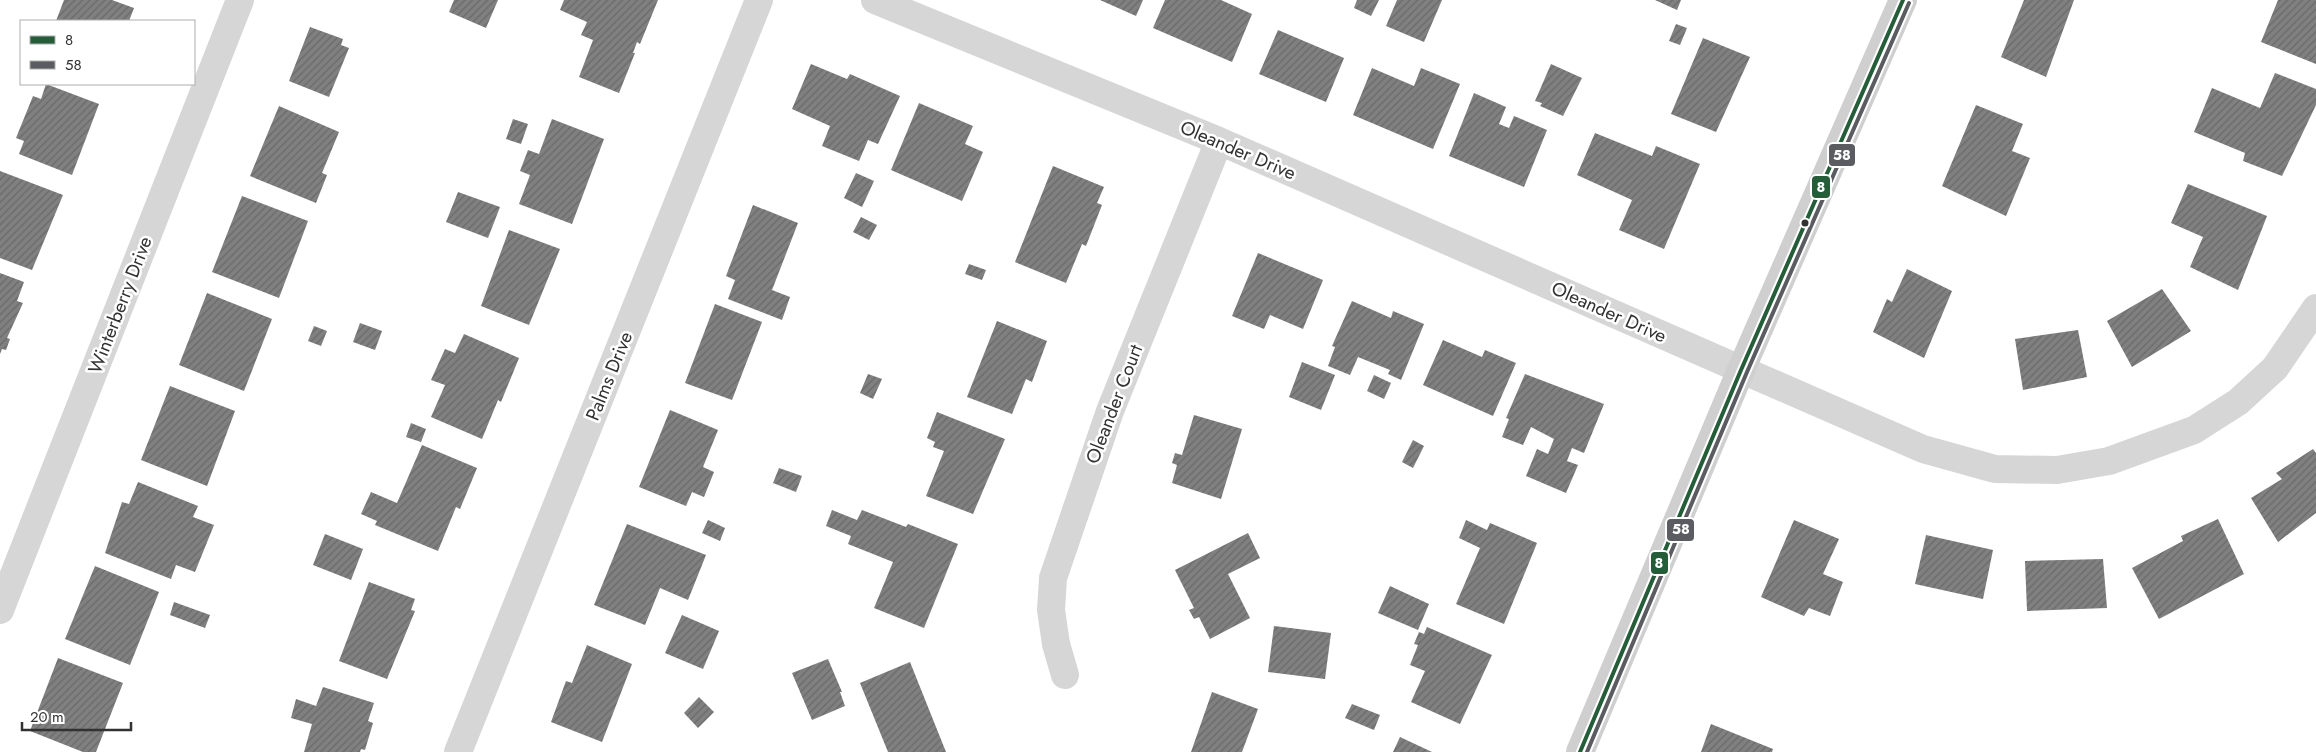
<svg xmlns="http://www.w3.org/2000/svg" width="2316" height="752" viewBox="0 0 2316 752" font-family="Jost,sans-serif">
<defs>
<pattern id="building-hatch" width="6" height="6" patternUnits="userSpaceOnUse" patternTransform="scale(1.25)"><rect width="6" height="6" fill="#808080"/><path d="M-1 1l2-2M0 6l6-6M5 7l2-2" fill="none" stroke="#696969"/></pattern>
</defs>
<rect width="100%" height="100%" fill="#fff"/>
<path fill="url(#building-hatch)" d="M 64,0 L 112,0 L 134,8 L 129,21 L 56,21 Z
M 454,0 L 498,0 L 486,28 L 449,12 Z
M 564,0 L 658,0 L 640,44 L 637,42 L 633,53 L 635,53 L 619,93 L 579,77 L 593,40 L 581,35 L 587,22 L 560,10 Z
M 1100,0 L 1143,0 L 1136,16 Z
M 1165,0 L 1221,0 L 1252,14 L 1232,62 L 1153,28 Z
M 1357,0 L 1379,0 L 1371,16 L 1354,8 Z
M 1397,0 L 1442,0 L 1424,42 L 1386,26 Z
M 1655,0 L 1681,0 L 1677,10 Z
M 2024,0 L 2074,0 L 2046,77 L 2001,57 Z
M 2278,0 L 2316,0 L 2316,64 L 2261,42 Z
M 1676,24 L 1687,28 L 1680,45 L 1669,41 Z
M 310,27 L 343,39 L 341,45 L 349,48 L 329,97 L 289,81 Z
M 1278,30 L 1344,58 L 1326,102 L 1259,74 Z
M 1703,38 L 1750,57 L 1716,132 L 1671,114 Z
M 811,64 L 847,79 L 850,74 L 900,96 L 878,144 L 868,140 L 859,161 L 822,146 L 830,126 L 792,109 Z
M 1551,64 L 1582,78 L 1563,116 L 1540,106 L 1542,103 L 1535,101 Z
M 1372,68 L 1414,86 L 1421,68 L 1460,84 L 1433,149 L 1353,115 Z
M 2275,73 L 2316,89 L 2316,105 L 2282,176 L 2243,161 L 2245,153 L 2194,132 L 2212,88 L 2260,108 Z
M 46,84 L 99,104 L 72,175 L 19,154 L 24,141 L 16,138 L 33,96 L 41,99 Z
M 1474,93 L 1506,107 L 1499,124 L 1509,128 L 1514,116 L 1547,130 L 1524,187 L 1449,156 Z
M 919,103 L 973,126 L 965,144 L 983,152 L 962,201 L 891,170 Z
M 1976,105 L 2023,124 L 2012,151 L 2030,158 L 2006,216 L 1942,186 Z
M 279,106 L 339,132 L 322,173 L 327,175 L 316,203 L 250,176 Z
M 513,119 L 528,124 L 521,144 L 506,139 Z
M 552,119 L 604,139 L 572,224 L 519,204 L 530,175 L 520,171 L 528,150 L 539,154 Z
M 1595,133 L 1652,156 L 1656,146 L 1700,164 L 1664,249 L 1619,230 L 1632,200 L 1577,175 Z
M 1053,166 L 1104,187 L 1097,203 L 1102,205 L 1086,246 L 1082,244 L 1066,283 L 1015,262 Z
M 0,171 L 63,195 L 32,270 L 0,258 Z
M 856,173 L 874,181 L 862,207 L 844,198 Z
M 2188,184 L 2267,216 L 2238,290 L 2190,267 L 2203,237 L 2171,223 Z
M 458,192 L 500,207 L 488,238 L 446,222 Z
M 242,196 L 308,221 L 279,298 L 212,272 Z
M 753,205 L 798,223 L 772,290 L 790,297 L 782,320 L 728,299 L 735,280 L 726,276 Z
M 861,217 L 877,225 L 869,240 L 853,232 Z
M 509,230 L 560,249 L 529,325 L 481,306 Z
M 1258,253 L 1323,280 L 1303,329 L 1270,315 L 1264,329 L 1232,316 Z
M 969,264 L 986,270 L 982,280 L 965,274 Z
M 1907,269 L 1952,291 L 1924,358 L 1873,332 L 1887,299 L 1892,302 Z
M 0,273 L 24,282 L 17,301 L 23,303 L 7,338 L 10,339 L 6,350 L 2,349 L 0,354 Z
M 2162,289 L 2191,331 L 2132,367 L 2107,321 Z
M 207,293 L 272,319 L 244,391 L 179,365 Z
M 1352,301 L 1391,318 L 1393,311 L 1424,324 L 1401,380 L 1388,374 L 1390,370 L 1358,357 L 1350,375 L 1328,366 L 1335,347 L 1332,346 Z
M 715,304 L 762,322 L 732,400 L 685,383 Z
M 997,321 L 1047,341 L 1032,382 L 1026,379 L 1012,414 L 967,397 Z
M 360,323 L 382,331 L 375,350 L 353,342 Z
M 314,326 L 327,331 L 321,346 L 308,341 Z
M 2078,330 L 2087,377 L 2023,390 L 2015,339 Z
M 464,334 L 519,358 L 501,402 L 498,400 L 482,439 L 431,417 L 445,385 L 431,380 L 445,349 L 455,353 Z
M 1443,340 L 1482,357 L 1485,350 L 1516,363 L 1493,416 L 1423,385 Z
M 1302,362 L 1335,375 L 1321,410 L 1289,397 Z
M 868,374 L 882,379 L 873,399 L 860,393 Z
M 1525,374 L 1604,404 L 1584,453 L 1572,448 L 1567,461 L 1578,465 L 1566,493 L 1526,476 L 1537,449 L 1548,454 L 1554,439 L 1531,427 L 1523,445 L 1502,437 L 1509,419 L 1506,418 Z
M 1374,375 L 1391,383 L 1384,399 L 1367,391 Z
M 170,386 L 235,411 L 207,486 L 141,460 Z
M 670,410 L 718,430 L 703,467 L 714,472 L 704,497 L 692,492 L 686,506 L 639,487 Z
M 937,412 L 1005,439 L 973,514 L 926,496 L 944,451 L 933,447 L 935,442 L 927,438 Z
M 1194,415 L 1242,429 L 1221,499 L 1172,483 L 1177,465 L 1172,463 L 1175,453 L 1182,455 Z
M 411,423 L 426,429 L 421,442 L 406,437 Z
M 1413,440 L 1424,446 L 1413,468 L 1402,462 Z
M 422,445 L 477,468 L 460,509 L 456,507 L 438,551 L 375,525 L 377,521 L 361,514 L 371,492 L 397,503 Z
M 2313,449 L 2316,453 L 2316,513 L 2278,542 L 2251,498 L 2282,479 L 2276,473 Z
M 779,468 L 802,476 L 796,492 L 773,483 Z
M 138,482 L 198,506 L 193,517 L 214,525 L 195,572 L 176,565 L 171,579 L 105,553 L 122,502 L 129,504 Z
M 832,510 L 857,520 L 862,510 L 906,527 L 908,524 L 958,544 L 924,628 L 874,608 L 893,562 L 848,544 L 851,536 L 826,526 Z
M 2218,519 L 2244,574 L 2159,619 L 2132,568 L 2183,541 L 2181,536 Z
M 708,520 L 725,528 L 720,541 L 702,533 Z
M 1466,520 L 1487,530 L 1490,523 L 1537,543 L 1504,624 L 1456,604 L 1480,548 L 1459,538 Z
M 1794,520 L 1839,539 L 1823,574 L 1843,582 L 1830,616 L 1809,608 L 1804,616 L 1761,597 Z
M 627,524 L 706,555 L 688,600 L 660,588 L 645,625 L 594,605 Z
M 1248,533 L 1260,558 L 1228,574 L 1250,618 L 1210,639 L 1199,617 L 1194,619 L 1189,610 L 1194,608 L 1175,570 Z
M 325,534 L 363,549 L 351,580 L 313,565 Z
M 1926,535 L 1993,550 L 1983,599 L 1915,584 Z
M 2103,559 L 2107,608 L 2027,611 L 2025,561 Z
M 95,566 L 159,592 L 130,665 L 65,639 Z
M 369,582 L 415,599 L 411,610 L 415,611 L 387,679 L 339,661 Z
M 1390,586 L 1429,604 L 1418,630 L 1378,613 Z
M 174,602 L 210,615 L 205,628 L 170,615 Z
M 682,615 L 719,631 L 703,669 L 665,653 Z
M 1274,626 L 1331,633 L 1325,679 L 1268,672 Z
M 1427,627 L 1492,655 L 1460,724 L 1411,702 L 1425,671 L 1410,665 L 1418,645 L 1414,644 L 1419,632 L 1424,634 Z
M 587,645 L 632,664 L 602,742 L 551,722 L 566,681 L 572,683 Z
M 58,658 L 123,683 L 96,752 L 83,752 L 30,731 Z
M 828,659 L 842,692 L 840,692 L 845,706 L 812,720 L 792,673 Z
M 910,662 L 946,752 L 888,752 L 860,683 Z
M 323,687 L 374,703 L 368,721 L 373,723 L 365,750 L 361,749 L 360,752 L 304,752 L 312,724 L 291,718 L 296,699 L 316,706 Z
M 1212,692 L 1258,709 L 1242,752 L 1191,752 Z
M 699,697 L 714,712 L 698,728 L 684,713 Z
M 1352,704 L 1380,715 L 1374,730 L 1345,718 Z
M 1711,724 L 1773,749 L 1772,752 L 1701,752 Z
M 1400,737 L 1432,752 L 1393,752 Z"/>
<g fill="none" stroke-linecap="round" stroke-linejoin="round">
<path stroke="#d6d6d6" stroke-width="28" d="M 875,0 L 1219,141 L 1923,449 L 1995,469 L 2057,470 L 2109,461 L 2194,430 L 2238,402 L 2275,368 L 2316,308
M 0,610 L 240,0
M 1065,675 L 1056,644 L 1051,610 L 1053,578 L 1110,411 L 1219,141
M 458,752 L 759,0"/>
<path stroke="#cfcfcf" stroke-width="28" d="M 1580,752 L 1741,370 L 1903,0"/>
<g stroke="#fff" stroke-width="8">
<path id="bus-1" d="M 1580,752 L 1741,370 L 1903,0"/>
</g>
<g stroke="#fff" stroke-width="8">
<path id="bus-2" d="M 1587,752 L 1747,372 L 1909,3"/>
</g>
<use href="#bus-1" stroke="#255d39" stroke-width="4"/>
<use href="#bus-2" stroke="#5a5c61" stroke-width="4"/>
</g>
<circle fill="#323232" stroke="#fff" stroke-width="2" cx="1805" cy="223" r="4.5"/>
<g text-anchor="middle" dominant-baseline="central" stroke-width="5" stroke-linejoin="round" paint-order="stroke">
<g font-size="19" fill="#323232" stroke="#fff">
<text transform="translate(1238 150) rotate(23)">Oleander Drive</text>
<text transform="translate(120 305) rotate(-69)">Winterberry Drive</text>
<text transform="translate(1609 312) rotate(24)">Oleander Drive</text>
<text transform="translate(609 376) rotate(-68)">Palms Drive</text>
<text transform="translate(1114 404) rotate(-69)">Oleander Court</text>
</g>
</g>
<g stroke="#fff" stroke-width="2">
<rect x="1828" y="143" width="28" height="24" rx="5" fill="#5a5c61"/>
<rect x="1811" y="175" width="20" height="24" rx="5" fill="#255d39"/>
<rect x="1666" y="518" width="29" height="24" rx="5" fill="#5a5c61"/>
<rect x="1650" y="551" width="19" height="24" rx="5" fill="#255d39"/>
</g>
<g font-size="14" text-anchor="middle" font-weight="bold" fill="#fff">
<text x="1842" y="160">58</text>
<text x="1821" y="192">8</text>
<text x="1681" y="534">58</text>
<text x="1659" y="568">8</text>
</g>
<rect x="20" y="20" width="175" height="65" fill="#ffffff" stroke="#adadad"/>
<rect x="30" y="36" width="25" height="8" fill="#255d39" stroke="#adadad"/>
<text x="65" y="45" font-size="15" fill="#323232">8</text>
<rect x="30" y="61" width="25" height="8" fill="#5a5c61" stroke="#adadad"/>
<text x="65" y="70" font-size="15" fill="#323232">58</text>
<path d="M22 722v8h109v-8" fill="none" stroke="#323232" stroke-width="2.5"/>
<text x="30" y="722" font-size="15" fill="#323232" stroke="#ffffff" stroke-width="4" paint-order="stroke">20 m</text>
</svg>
